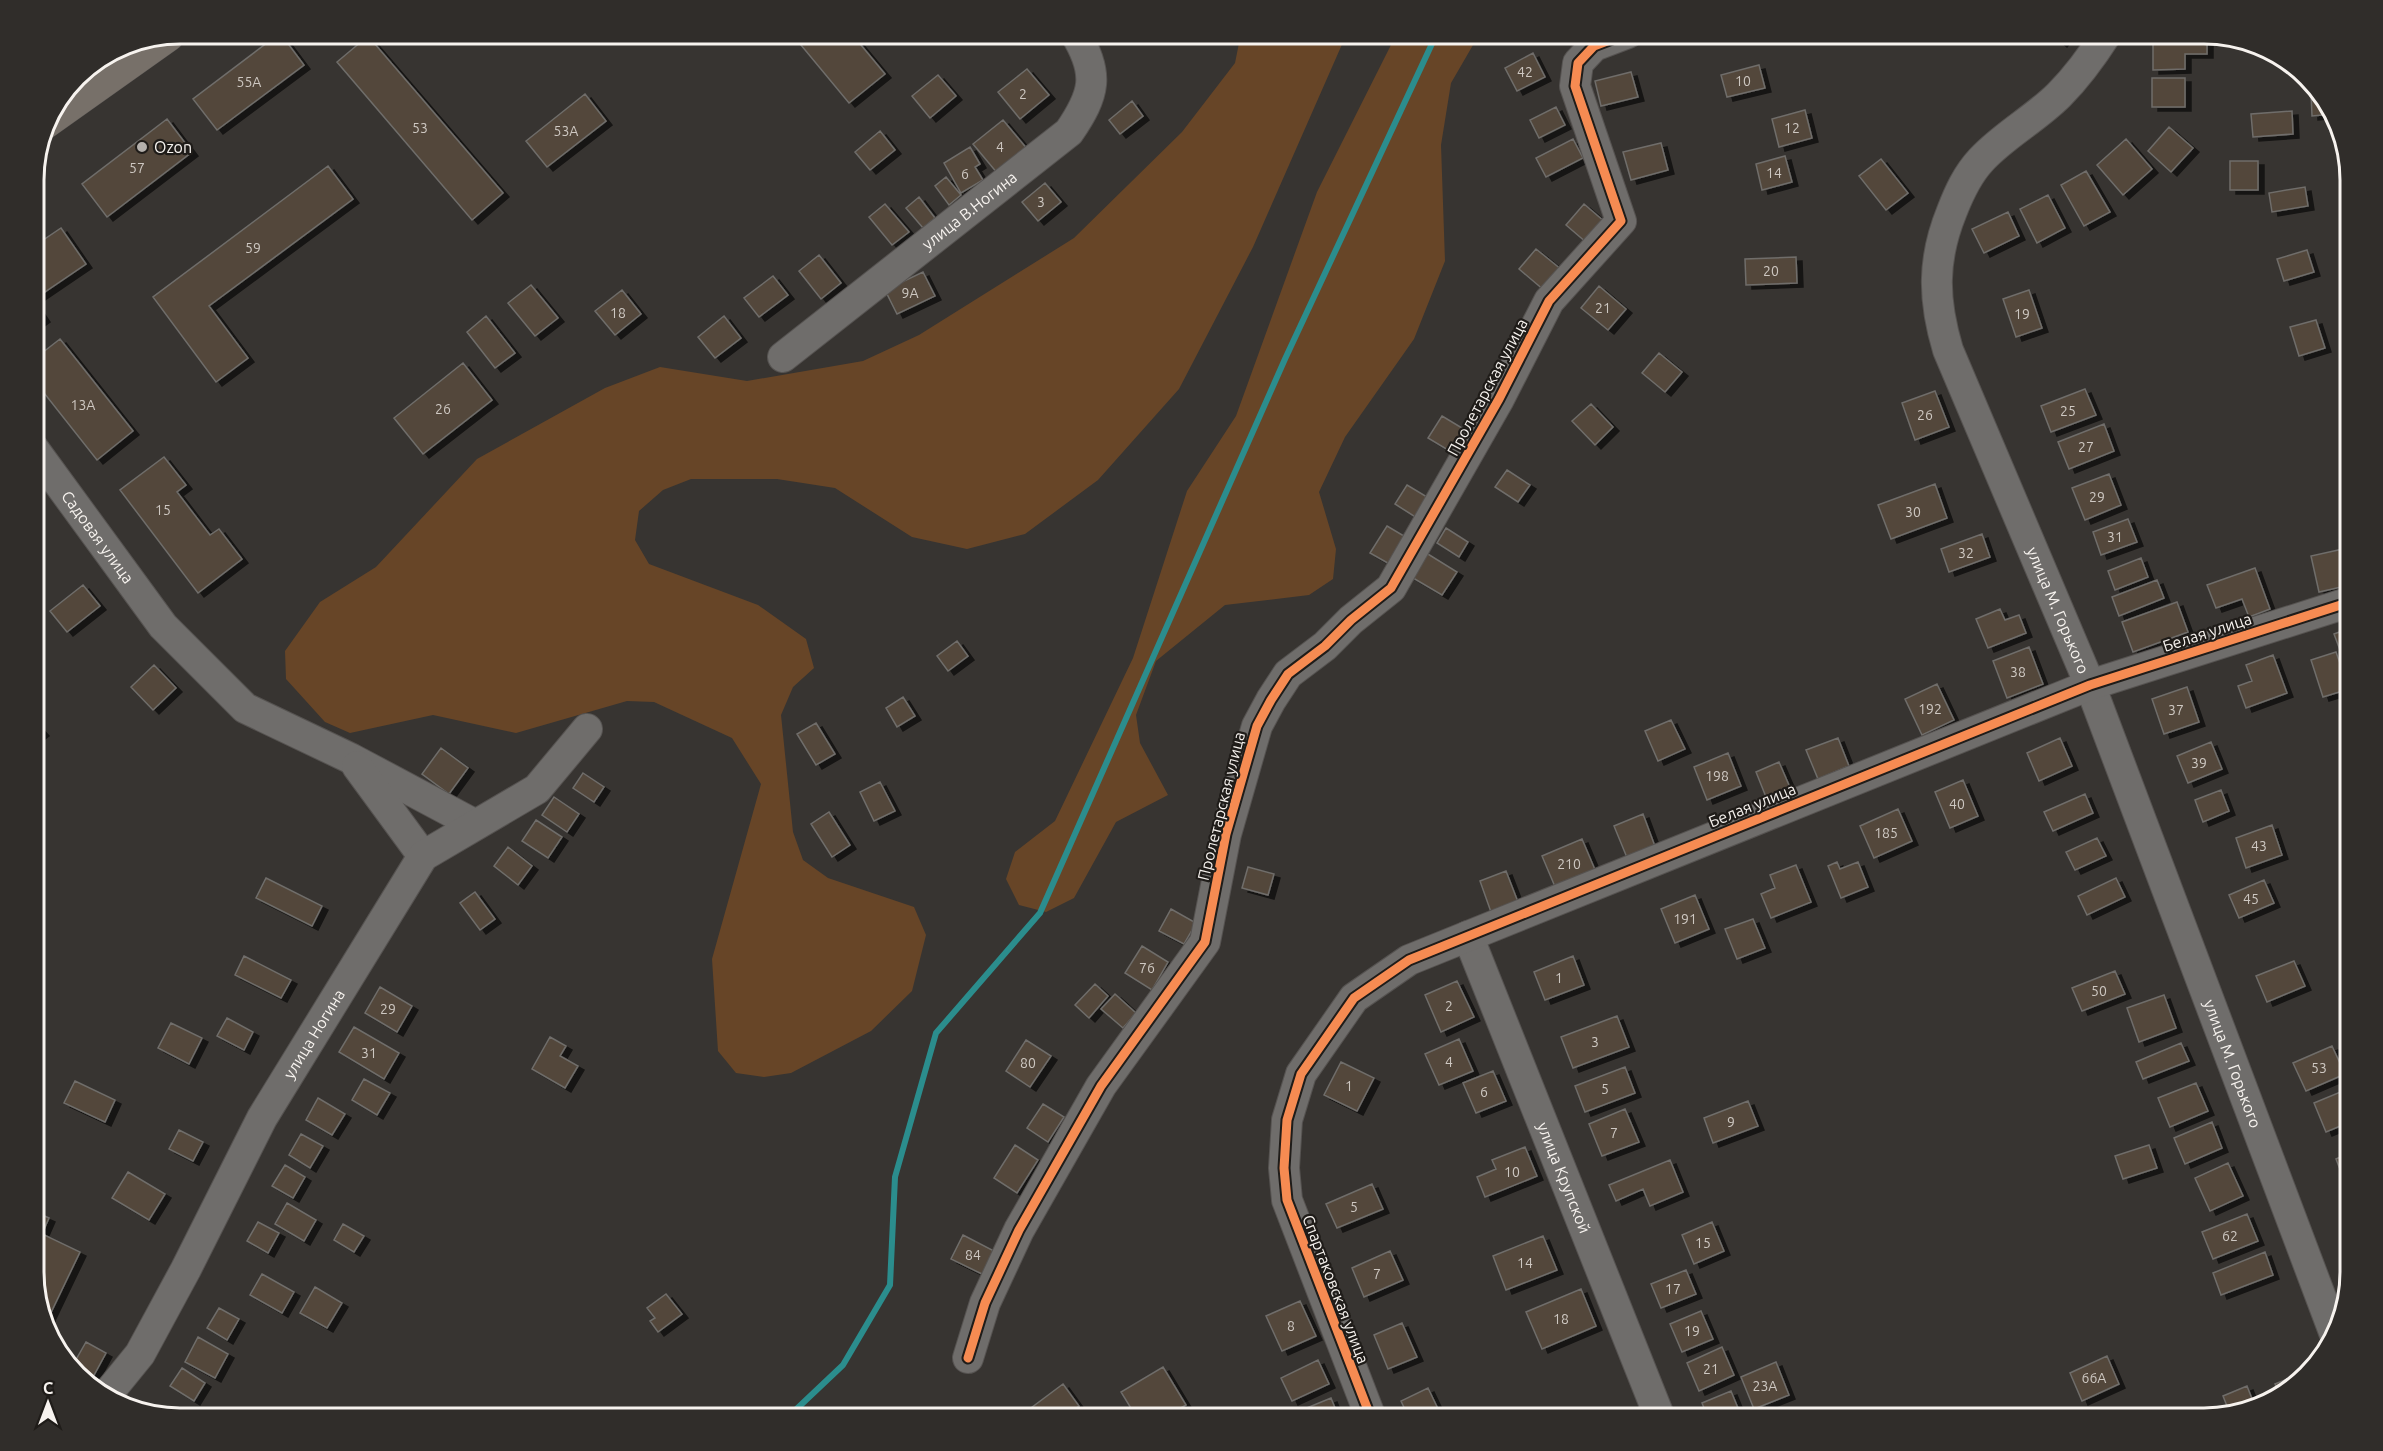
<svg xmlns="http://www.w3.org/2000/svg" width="2383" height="1451" viewBox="0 0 2383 1451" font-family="Ubuntu,sans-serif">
<defs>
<filter id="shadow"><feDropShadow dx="6" dy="4" stdDeviation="0" flood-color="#0009"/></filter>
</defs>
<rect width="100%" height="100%" fill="#373431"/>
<path fill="#674527" d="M 1241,33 L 1347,33 L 1253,247 L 1179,389 L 1098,480 L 1025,534 L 967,549 L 912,537 L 835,488 L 777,479 L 691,479 L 663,490 L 639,511 L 635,540 L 649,564 L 758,605 L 806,639 L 814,668 L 793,687 L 781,715 L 793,832 L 803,860 L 828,878 L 914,907 L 926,935 L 912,991 L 871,1031 L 791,1073 L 764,1077 L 736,1073 L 718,1051 L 712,959 L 761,784 L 732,738 L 654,702 L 627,701 L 516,733 L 433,715 L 350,733 L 325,722 L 286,679 L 285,651 L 320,602 L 376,567 L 477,459 L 605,388 L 660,367 L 747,381 L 863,361 L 919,335 L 1074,238 L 1182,132 L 1235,63 Z
M 1397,33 L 1480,33 L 1451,83 L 1441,145 L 1445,261 L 1414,339 L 1345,437 L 1319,492 L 1336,549 L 1333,579 L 1309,595 L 1225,605 L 1156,661 L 1136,715 L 1140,743 L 1168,795 L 1116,822 L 1074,898 L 1046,912 L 1019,905 L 1006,879 L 1015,852 L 1055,821 L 1133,658 L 1187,491 L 1236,416 L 1317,192 Z"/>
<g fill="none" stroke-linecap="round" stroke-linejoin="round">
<path stroke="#2b8d8d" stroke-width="6" d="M 787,1418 L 843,1365 L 890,1285 L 895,1177 L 936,1033 L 1040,913 L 1285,359 L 1437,33"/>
</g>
<path fill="#52473b" stroke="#6f6d6a" stroke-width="1.5" filter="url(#shadow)" d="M 280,33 L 304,65 L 217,130 L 193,99 Z
M 791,33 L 851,33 L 885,74 L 849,103 Z
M 1709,33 L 1734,33 L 1711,39 Z
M 2049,33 L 2069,33 L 2061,43 Z
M 2153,33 L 2185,33 L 2185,40 L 2207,39 L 2207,54 L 2185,54 L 2185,69 L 2153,70 Z
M 368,36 L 503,193 L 472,220 L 337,62 Z
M 1533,53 L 1545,77 L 1517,91 L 1505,68 Z
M 1759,65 L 1765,88 L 1727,97 L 1721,75 Z
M 1027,69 L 1049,95 L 1020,119 L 998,92 Z
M 1631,72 L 1638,97 L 1601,106 L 1595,81 Z
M 938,75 L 956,96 L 930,118 L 912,96 Z
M 2152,78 L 2185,78 L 2185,107 L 2152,107 Z
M 2311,92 L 2316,92 L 2330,106 L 2333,114 L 2312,116 Z
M 585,94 L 606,121 L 547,167 L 526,141 Z
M 1132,101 L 1143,116 L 1120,134 L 1109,120 Z
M 1556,107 L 1565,125 L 1539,138 L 1530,120 Z
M 1805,110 L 1812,138 L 1779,147 L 1772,119 Z
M 2292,111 L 2293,134 L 2253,137 L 2251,114 Z
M 167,119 L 192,152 L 107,217 L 82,184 Z
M 1003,120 L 1028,150 L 998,174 L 973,144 Z
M 2169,127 L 2193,148 L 2171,172 L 2148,151 Z
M 880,131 L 895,150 L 870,170 L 855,152 Z
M 1573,139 L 1583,158 L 1546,177 L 1536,158 Z
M 2126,139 L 2152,169 L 2123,195 L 2097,165 Z
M 1661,143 L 1668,170 L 1631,180 L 1623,152 Z
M 970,147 L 980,164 L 975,167 L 983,180 L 961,193 L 944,163 Z
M 1785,156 L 1792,182 L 1762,190 L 1756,164 Z
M 1881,159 L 1908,193 L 1886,210 L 1859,176 Z
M 2230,161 L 2258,161 L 2258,190 L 2230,190 Z
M 328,166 L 353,199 L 209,306 L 248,358 L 216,382 L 153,297 Z
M 2086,171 L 2110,212 L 2084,226 L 2061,185 Z
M 946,177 L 961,195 L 949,205 L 935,186 Z
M 1045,183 L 1061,202 L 1038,221 L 1022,202 Z
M 2305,187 L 2308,206 L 2272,212 L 2269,193 Z
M 2048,195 L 2065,228 L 2037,243 L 2020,209 Z
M 919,197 L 935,218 L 923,228 L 906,208 Z
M 885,204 L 909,232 L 892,245 L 869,217 Z
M 1584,204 L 1605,222 L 1587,243 L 1566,225 Z
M 2008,212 L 2019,236 L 1984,253 L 1972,229 Z
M 61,228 L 86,264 L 33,300 L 33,247 Z
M 1536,249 L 1562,270 L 1545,291 L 1519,269 Z
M 2307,250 L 2314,272 L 2284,281 L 2277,259 Z
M 819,255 L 841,283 L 821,299 L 799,271 Z
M 1796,257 L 1797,283 L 1746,285 L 1745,259 Z
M 923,272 L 935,296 L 897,314 L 885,290 Z
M 773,276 L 788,295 L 759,317 L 744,298 Z
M 531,285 L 558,318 L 535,336 L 508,303 Z
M 1599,286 L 1626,309 L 1608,330 L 1581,308 Z
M 622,290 L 641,314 L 615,335 L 595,311 Z
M 2029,290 L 2042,328 L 2016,337 L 2003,299 Z
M 33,302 L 44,318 L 33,326 Z
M 486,316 L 515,353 L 495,368 L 467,332 Z
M 724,316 L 741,338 L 715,358 L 698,337 Z
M 2316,320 L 2325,348 L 2299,356 L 2290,327 Z
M 60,339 L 133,431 L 97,460 L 33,379 L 33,360 Z
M 1659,353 L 1682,372 L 1665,392 L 1642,373 Z
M 463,363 L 492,400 L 423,454 L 394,418 Z
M 2085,389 L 2096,415 L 2051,432 L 2041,406 Z
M 1935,391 L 1949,427 L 1915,440 L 1902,403 Z
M 1591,404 L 1613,427 L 1595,445 L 1572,421 Z
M 1442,416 L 1467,431 L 1453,453 L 1428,438 Z
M 2104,424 L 2114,451 L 2069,469 L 2058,442 Z
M 164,457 L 186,485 L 177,492 L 210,535 L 219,529 L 242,559 L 198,593 L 120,490 Z
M 1507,470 L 1530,485 L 1518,502 L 1495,487 Z
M 2109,474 L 2121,505 L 2085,520 L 2072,488 Z
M 1935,484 L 1947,518 L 1891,539 L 1878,505 Z
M 1407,485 L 1432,500 L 1420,520 L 1395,504 Z
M 2128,519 L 2137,542 L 2101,555 L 2093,532 Z
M 1387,526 L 1409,539 L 1393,566 L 1370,553 Z
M 1446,528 L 1468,542 L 1459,557 L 1437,543 Z
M 1982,534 L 1990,557 L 1949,572 L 1941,549 Z
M 2343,549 L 2350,585 L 2319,592 L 2311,556 Z
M 1423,551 L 1457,572 L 1442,595 L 1408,575 Z
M 2141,558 L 2148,577 L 2115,590 L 2108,571 Z
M 2255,568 L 2270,609 L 2249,617 L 2242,599 L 2216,608 L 2207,585 Z
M 2157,580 L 2164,598 L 2119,616 L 2112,597 Z
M 83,585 L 100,606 L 67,632 L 50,611 Z
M 2177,602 L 2188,632 L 2133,652 L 2122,622 Z
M 2000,609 L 2005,620 L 2019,615 L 2026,633 L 1988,648 L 1976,619 Z
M 2350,628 L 2350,656 L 2343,658 L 2334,634 Z
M 957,641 L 968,656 L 948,671 L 937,656 Z
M 2029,647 L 2043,684 L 2007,698 L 1993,661 Z
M 2336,652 L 2349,689 L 2323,697 L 2311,660 Z
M 2273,655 L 2287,693 L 2246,708 L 2238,686 L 2252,681 L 2246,665 Z
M 154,665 L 176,688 L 153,710 L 131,687 Z
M 1937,684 L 1954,720 L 1922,735 L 1905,699 Z
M 2187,687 L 2199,722 L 2164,734 L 2152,699 Z
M 903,697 L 915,716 L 897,727 L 886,708 Z
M 1671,720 L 1685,749 L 1658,761 L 1645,731 Z
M 33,721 L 43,732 L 33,740 Z
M 816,723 L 835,754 L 816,765 L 797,734 Z
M 1838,738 L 1849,766 L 1818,779 L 1806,750 Z
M 2060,738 L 2072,766 L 2039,781 L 2027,753 Z
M 2211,742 L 2222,769 L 2188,783 L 2177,756 Z
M 441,748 L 468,768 L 449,794 L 422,774 Z
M 1728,753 L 1741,786 L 1707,800 L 1694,767 Z
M 1779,762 L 1792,792 L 1768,802 L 1756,772 Z
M 583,773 L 604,787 L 594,802 L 573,788 Z
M 1963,780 L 1978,816 L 1950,828 L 1935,792 Z
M 880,782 L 895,811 L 874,821 L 860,792 Z
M 2221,790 L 2229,811 L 2203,822 L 2195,800 Z
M 2085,794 L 2093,813 L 2053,831 L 2044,812 Z
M 554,797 L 579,814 L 567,832 L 542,815 Z
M 1898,809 L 1912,841 L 1874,858 L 1860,826 Z
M 829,812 L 850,845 L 832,857 L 811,824 Z
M 1643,814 L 1656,849 L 1628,860 L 1614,826 Z
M 536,820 L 562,837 L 548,858 L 522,841 Z
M 2272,825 L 2282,855 L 2246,868 L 2236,838 Z
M 2097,838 L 2106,856 L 2075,870 L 2066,852 Z
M 1582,839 L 1596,872 L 1556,889 L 1542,856 Z
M 508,847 L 532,866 L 518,885 L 494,866 Z
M 1837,862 L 1840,869 L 1858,862 L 1868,887 L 1841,898 L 1828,866 Z
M 1796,865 L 1811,902 L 1771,918 L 1761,894 L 1775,888 L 1770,875 Z
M 1248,867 L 1274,874 L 1268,895 L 1242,888 Z
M 1506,871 L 1518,902 L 1491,912 L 1480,881 Z
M 266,878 L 322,906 L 312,926 L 256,898 Z
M 2116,878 L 2125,897 L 2087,915 L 2078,896 Z
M 2264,880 L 2274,903 L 2239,918 L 2229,895 Z
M 475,892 L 495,919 L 480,930 L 460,903 Z
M 1695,895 L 1709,929 L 1675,943 L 1661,909 Z
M 1171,909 L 1196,923 L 1184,944 L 1159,931 Z
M 1753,919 L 1765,948 L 1737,959 L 1725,929 Z
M 1142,946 L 1168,962 L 1152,990 L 1125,973 Z
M 244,956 L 291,980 L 281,998 L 235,975 Z
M 1573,956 L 1584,985 L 1545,1000 L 1534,972 Z
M 2294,961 L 2305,986 L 2267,1002 L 2256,976 Z
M 2115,971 L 2125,994 L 2082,1011 L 2072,988 Z
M 1457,981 L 1474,1017 L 1441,1032 L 1425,995 Z
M 1095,984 L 1108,996 L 1089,1018 L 1075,1005 Z
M 380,987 L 412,1006 L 397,1032 L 365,1013 Z
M 1115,994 L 1136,1013 L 1123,1028 L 1101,1009 Z
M 2164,995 L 2176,1028 L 2139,1042 L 2127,1008 Z
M 2350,1013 L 2350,1029 L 2344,1016 Z
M 1617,1016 L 1629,1047 L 1573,1068 L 1561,1037 Z
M 227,1018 L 253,1032 L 244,1050 L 217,1036 Z
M 171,1023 L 202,1038 L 189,1064 L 158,1048 Z
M 354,1027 L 399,1053 L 384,1079 L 339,1052 Z
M 550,1037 L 566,1046 L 560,1056 L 578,1066 L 565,1088 L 532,1069 Z
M 1459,1039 L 1473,1071 L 1439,1085 L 1425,1054 Z
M 1026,1040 L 1051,1056 L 1030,1087 L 1006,1071 Z
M 2181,1043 L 2189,1061 L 2143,1079 L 2136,1062 Z
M 2332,1046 L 2345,1074 L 2306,1091 L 2293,1063 Z
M 1341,1062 L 1374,1078 L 1357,1111 L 1324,1095 Z
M 1625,1067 L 1635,1093 L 1585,1112 L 1575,1086 Z
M 1493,1071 L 1506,1101 L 1476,1113 L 1463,1083 Z
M 364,1079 L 390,1093 L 377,1115 L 352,1100 Z
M 75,1081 L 115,1100 L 105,1122 L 64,1103 Z
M 2196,1083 L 2208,1111 L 2170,1127 L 2158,1098 Z
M 2350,1088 L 2350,1122 L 2326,1132 L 2314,1103 Z
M 318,1098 L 345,1114 L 332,1135 L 306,1120 Z
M 1748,1101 L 1758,1126 L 1713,1143 L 1704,1118 Z
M 1043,1104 L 1064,1117 L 1048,1142 L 1027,1128 Z
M 1625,1109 L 1639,1142 L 1602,1156 L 1589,1124 Z
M 2212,1122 L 2222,1148 L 2185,1164 L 2174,1138 Z
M 179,1130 L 203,1142 L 193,1161 L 169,1149 Z
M 301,1134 L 323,1146 L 310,1168 L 289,1155 Z
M 1015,1145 L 1038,1160 L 1017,1193 L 994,1178 Z
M 2149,1145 L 2157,1168 L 2123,1179 L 2115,1156 Z
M 1525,1147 L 1537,1176 L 1485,1197 L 1477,1177 L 1496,1169 L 1492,1160 Z
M 2350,1153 L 2350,1189 L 2348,1190 L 2336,1159 Z
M 1670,1160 L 1683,1192 L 1650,1206 L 1643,1189 L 1616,1201 L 1609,1185 Z
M 2228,1163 L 2243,1196 L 2210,1211 L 2195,1178 Z
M 285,1165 L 305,1177 L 293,1198 L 272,1186 Z
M 128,1172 L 165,1194 L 149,1220 L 112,1198 Z
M 1372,1184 L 1383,1209 L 1337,1228 L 1326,1204 Z
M 287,1203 L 316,1220 L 304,1241 L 275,1224 Z
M 33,1211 L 49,1218 L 42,1234 L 80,1252 L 46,1323 L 33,1280 Z
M 2247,1214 L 2258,1241 L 2213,1259 L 2202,1232 Z
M 258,1222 L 279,1233 L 268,1253 L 247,1241 Z
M 1712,1222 L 1724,1251 L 1694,1264 L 1682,1235 Z
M 343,1224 L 364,1236 L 354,1252 L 334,1240 Z
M 963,1235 L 994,1251 L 982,1274 L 951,1259 Z
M 1543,1236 L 1557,1270 L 1506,1290 L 1493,1256 Z
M 1390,1251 L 1403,1280 L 1364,1297 L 1352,1268 Z
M 2265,1252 L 2273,1275 L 2221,1295 L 2213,1273 Z
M 1686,1270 L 1696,1294 L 1661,1308 L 1651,1284 Z
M 262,1274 L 294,1292 L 282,1313 L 250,1295 Z
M 315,1287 L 342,1303 L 327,1328 L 300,1313 Z
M 1581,1289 L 1596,1326 L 1542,1349 L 1526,1312 Z
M 666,1294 L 682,1314 L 658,1332 L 650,1321 L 655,1318 L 647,1308 Z
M 1300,1301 L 1316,1336 L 1282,1351 L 1266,1316 Z
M 219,1308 L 239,1319 L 227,1340 L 207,1328 Z
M 1701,1311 L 1713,1339 L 1682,1352 L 1670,1324 Z
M 1402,1323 L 1417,1357 L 1388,1369 L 1374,1335 Z
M 198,1337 L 228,1354 L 215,1378 L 185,1362 Z
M 86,1342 L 106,1353 L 93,1377 L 73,1365 Z
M 1722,1347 L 1734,1375 L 1699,1391 L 1687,1363 Z
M 2107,1356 L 2119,1384 L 2082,1401 L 2070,1373 Z
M 1318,1360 L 1329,1384 L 1292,1401 L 1281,1378 Z
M 1776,1362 L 1789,1395 L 1754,1409 L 1741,1377 Z
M 1163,1367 L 1186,1405 L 1163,1418 L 1137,1418 L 1121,1392 Z
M 182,1368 L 205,1383 L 194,1401 L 170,1386 Z
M 2302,1373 L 2280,1395 L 2275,1384 Z
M 1063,1384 L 1079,1406 L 1062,1418 L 1038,1418 L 1031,1408 Z
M 2247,1386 L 2254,1404 L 2229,1411 L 2223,1396 Z
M 1428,1388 L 1440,1413 L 1428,1418 L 1409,1418 L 1401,1401 Z
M 1731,1391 L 1742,1418 L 1708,1418 L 1702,1403 Z
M 1331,1398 L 1339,1418 L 1306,1418 L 1302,1410 Z"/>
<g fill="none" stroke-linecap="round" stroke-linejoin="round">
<g stroke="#565351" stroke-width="32">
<g id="minor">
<path id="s1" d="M 2107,33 C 2093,55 2077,77 2059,95 C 2035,119 2004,135 1981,160 C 1967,175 1959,193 1952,211 C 1932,260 1933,300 1948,350 L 2090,685 L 2334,1332"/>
<path id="s2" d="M 783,357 L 1069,132 C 1095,94 1100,74 1075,33"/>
<path id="s3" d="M 33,448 L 163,626 L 245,708 L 352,759 L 474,824"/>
<path d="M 357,766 L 423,856"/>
<path id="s4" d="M 1468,936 L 1660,1418"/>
<path d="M 968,1358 L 985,1303 L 1019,1230 L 1101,1086 L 1205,942 L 1226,834 L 1257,726 L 1271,700 L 1288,674 L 1325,646 L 1351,620 L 1391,588 L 1499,399 L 1549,301 L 1621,221 L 1575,86 L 1578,63 L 1594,46 L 1628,33"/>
<path id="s5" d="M 105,1397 L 140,1354 L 186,1269 L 262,1118 L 423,856 L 537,789 L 587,729"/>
<path d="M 1371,1418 L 1287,1200 L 1284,1168 L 1287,1120 L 1301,1074 L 1354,998 L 1409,960 L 2090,685 L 2350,602"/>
</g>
</g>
<g stroke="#565351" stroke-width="34">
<path id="major" d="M 44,123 L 168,35"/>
</g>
<use href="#minor" stroke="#6f6d6b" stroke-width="30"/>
<use href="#major" stroke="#777069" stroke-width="33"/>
<g stroke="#1f1c19" stroke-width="13">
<path id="cycleway" d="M 968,1358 L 985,1303 L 1019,1230 L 1101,1086 L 1205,942 L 1226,834 L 1257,726 L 1271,700 L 1288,674 L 1325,646 L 1351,620 L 1391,588 L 1499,399 L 1549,301 L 1621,221 L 1575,86 L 1578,63 L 1594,46 L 1628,33
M 1371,1418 L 1287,1200 L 1284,1168 L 1287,1120 L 1301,1074 L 1354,998 L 1409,960 L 2090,685 L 2350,602"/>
</g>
<use href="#cycleway" stroke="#f68b52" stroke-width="9"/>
</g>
<circle fill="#b4b0ac" stroke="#1f1c19" stroke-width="2" cx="142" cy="147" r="6"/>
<g text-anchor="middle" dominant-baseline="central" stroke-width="4.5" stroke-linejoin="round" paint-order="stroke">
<g font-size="14" fill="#cec8c2">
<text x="1525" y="72">42</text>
<text x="1743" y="81">10</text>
<text x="249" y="82">55А</text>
<text x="1023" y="94">2</text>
<text x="420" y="128">53</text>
<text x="1792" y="128">12</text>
<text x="566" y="131">53А</text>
<text x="1000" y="147">4</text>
<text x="137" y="168">57</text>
<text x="1774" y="173">14</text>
<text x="965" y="174">6</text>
<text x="1041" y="202">3</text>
<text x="253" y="248">59</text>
<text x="1771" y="271">20</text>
<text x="910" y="293">9А</text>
<text x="1603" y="308">21</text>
<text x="618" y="313">18</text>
<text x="2022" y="314">19</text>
<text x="83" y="405">13А</text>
<text x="443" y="409">26</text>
<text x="2068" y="411">25</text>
<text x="1925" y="415">26</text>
<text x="2086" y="447">27</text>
<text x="2097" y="497">29</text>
<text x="163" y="510">15</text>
<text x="1913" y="512">30</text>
<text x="2115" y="537">31</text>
<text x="1966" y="553">32</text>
<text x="2018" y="672">38</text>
<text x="1930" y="709">192</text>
<text x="2176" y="710">37</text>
<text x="2199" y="763">39</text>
<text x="1717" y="776">198</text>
<text x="1957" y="804">40</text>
<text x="1886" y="833">185</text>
<text x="2259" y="846">43</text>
<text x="1569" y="864">210</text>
<text x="2251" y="899">45</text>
<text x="1685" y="919">191</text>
<text x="1147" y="968">76</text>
<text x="1559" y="978">1</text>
<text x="2099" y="991">50</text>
<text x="1449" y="1006">2</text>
<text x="388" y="1009">29</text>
<text x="1595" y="1042">3</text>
<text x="369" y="1053">31</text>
<text x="1449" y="1062">4</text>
<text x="1028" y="1063">80</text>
<text x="2319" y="1068">53</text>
<text x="1349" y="1086">1</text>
<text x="1605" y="1089">5</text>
<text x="1484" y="1092">6</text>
<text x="1731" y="1122">9</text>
<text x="1614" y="1133">7</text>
<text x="1512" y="1172">10</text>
<text x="1354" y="1207">5</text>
<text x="2230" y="1236">62</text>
<text x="1703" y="1243">15</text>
<text x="973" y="1255">84</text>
<text x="1525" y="1263">14</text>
<text x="1377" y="1274">7</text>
<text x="1673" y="1289">17</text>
<text x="1561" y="1319">18</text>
<text x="1291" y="1326">8</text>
<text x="1692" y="1331">19</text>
<text x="1711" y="1369">21</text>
<text x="2094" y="1378">66А</text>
<text x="1765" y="1386">23А</text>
</g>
<g font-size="16" fill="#f7f3ef" stroke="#1f1c19" text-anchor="start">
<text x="154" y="147">Ozon</text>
</g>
<g font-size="16" fill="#f7f3ef" stroke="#1f1c19">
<text stroke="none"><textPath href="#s2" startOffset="237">улица В.Ногина</textPath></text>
<text transform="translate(1487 387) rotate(-62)">Пролетарская улица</text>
<text stroke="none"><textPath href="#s3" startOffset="110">Садовая улица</textPath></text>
<text stroke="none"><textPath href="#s1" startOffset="664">улица М. Горького</textPath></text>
<text transform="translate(2207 632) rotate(-18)">Белая улица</text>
<text transform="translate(1752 805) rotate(-22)">Белая улица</text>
<text transform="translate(1221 806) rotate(-76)">Пролетарская улица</text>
<text stroke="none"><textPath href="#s5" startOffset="420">улица Ногина</textPath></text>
<text stroke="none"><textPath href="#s1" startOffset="1150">улица М. Горького</textPath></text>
<text stroke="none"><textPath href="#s4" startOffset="260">улица Крупской</textPath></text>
<text transform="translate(1336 1289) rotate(69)">Спартаковская улица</text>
</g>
</g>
<path d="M0 0H2383V1451H0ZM180 44H2204A136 136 0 0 1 2340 180V1272A136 136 0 0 1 2204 1408H180A136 136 0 0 1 44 1272V180A136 136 0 0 1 180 44Z" fill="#302d2a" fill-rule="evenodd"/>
<path fill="none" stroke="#f7f3ef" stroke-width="3" d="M180 44H2204A136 136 0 0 1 2340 180V1272A136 136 0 0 1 2204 1408H180A136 136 0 0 1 44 1272V180A136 136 0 0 1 180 44Z"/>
<g transform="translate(48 1403)" stroke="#1f1c19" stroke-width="4.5" paint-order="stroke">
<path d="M0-4.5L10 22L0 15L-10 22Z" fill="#f7f3ef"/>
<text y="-9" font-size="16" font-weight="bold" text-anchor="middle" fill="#f7f3ef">С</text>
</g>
</svg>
